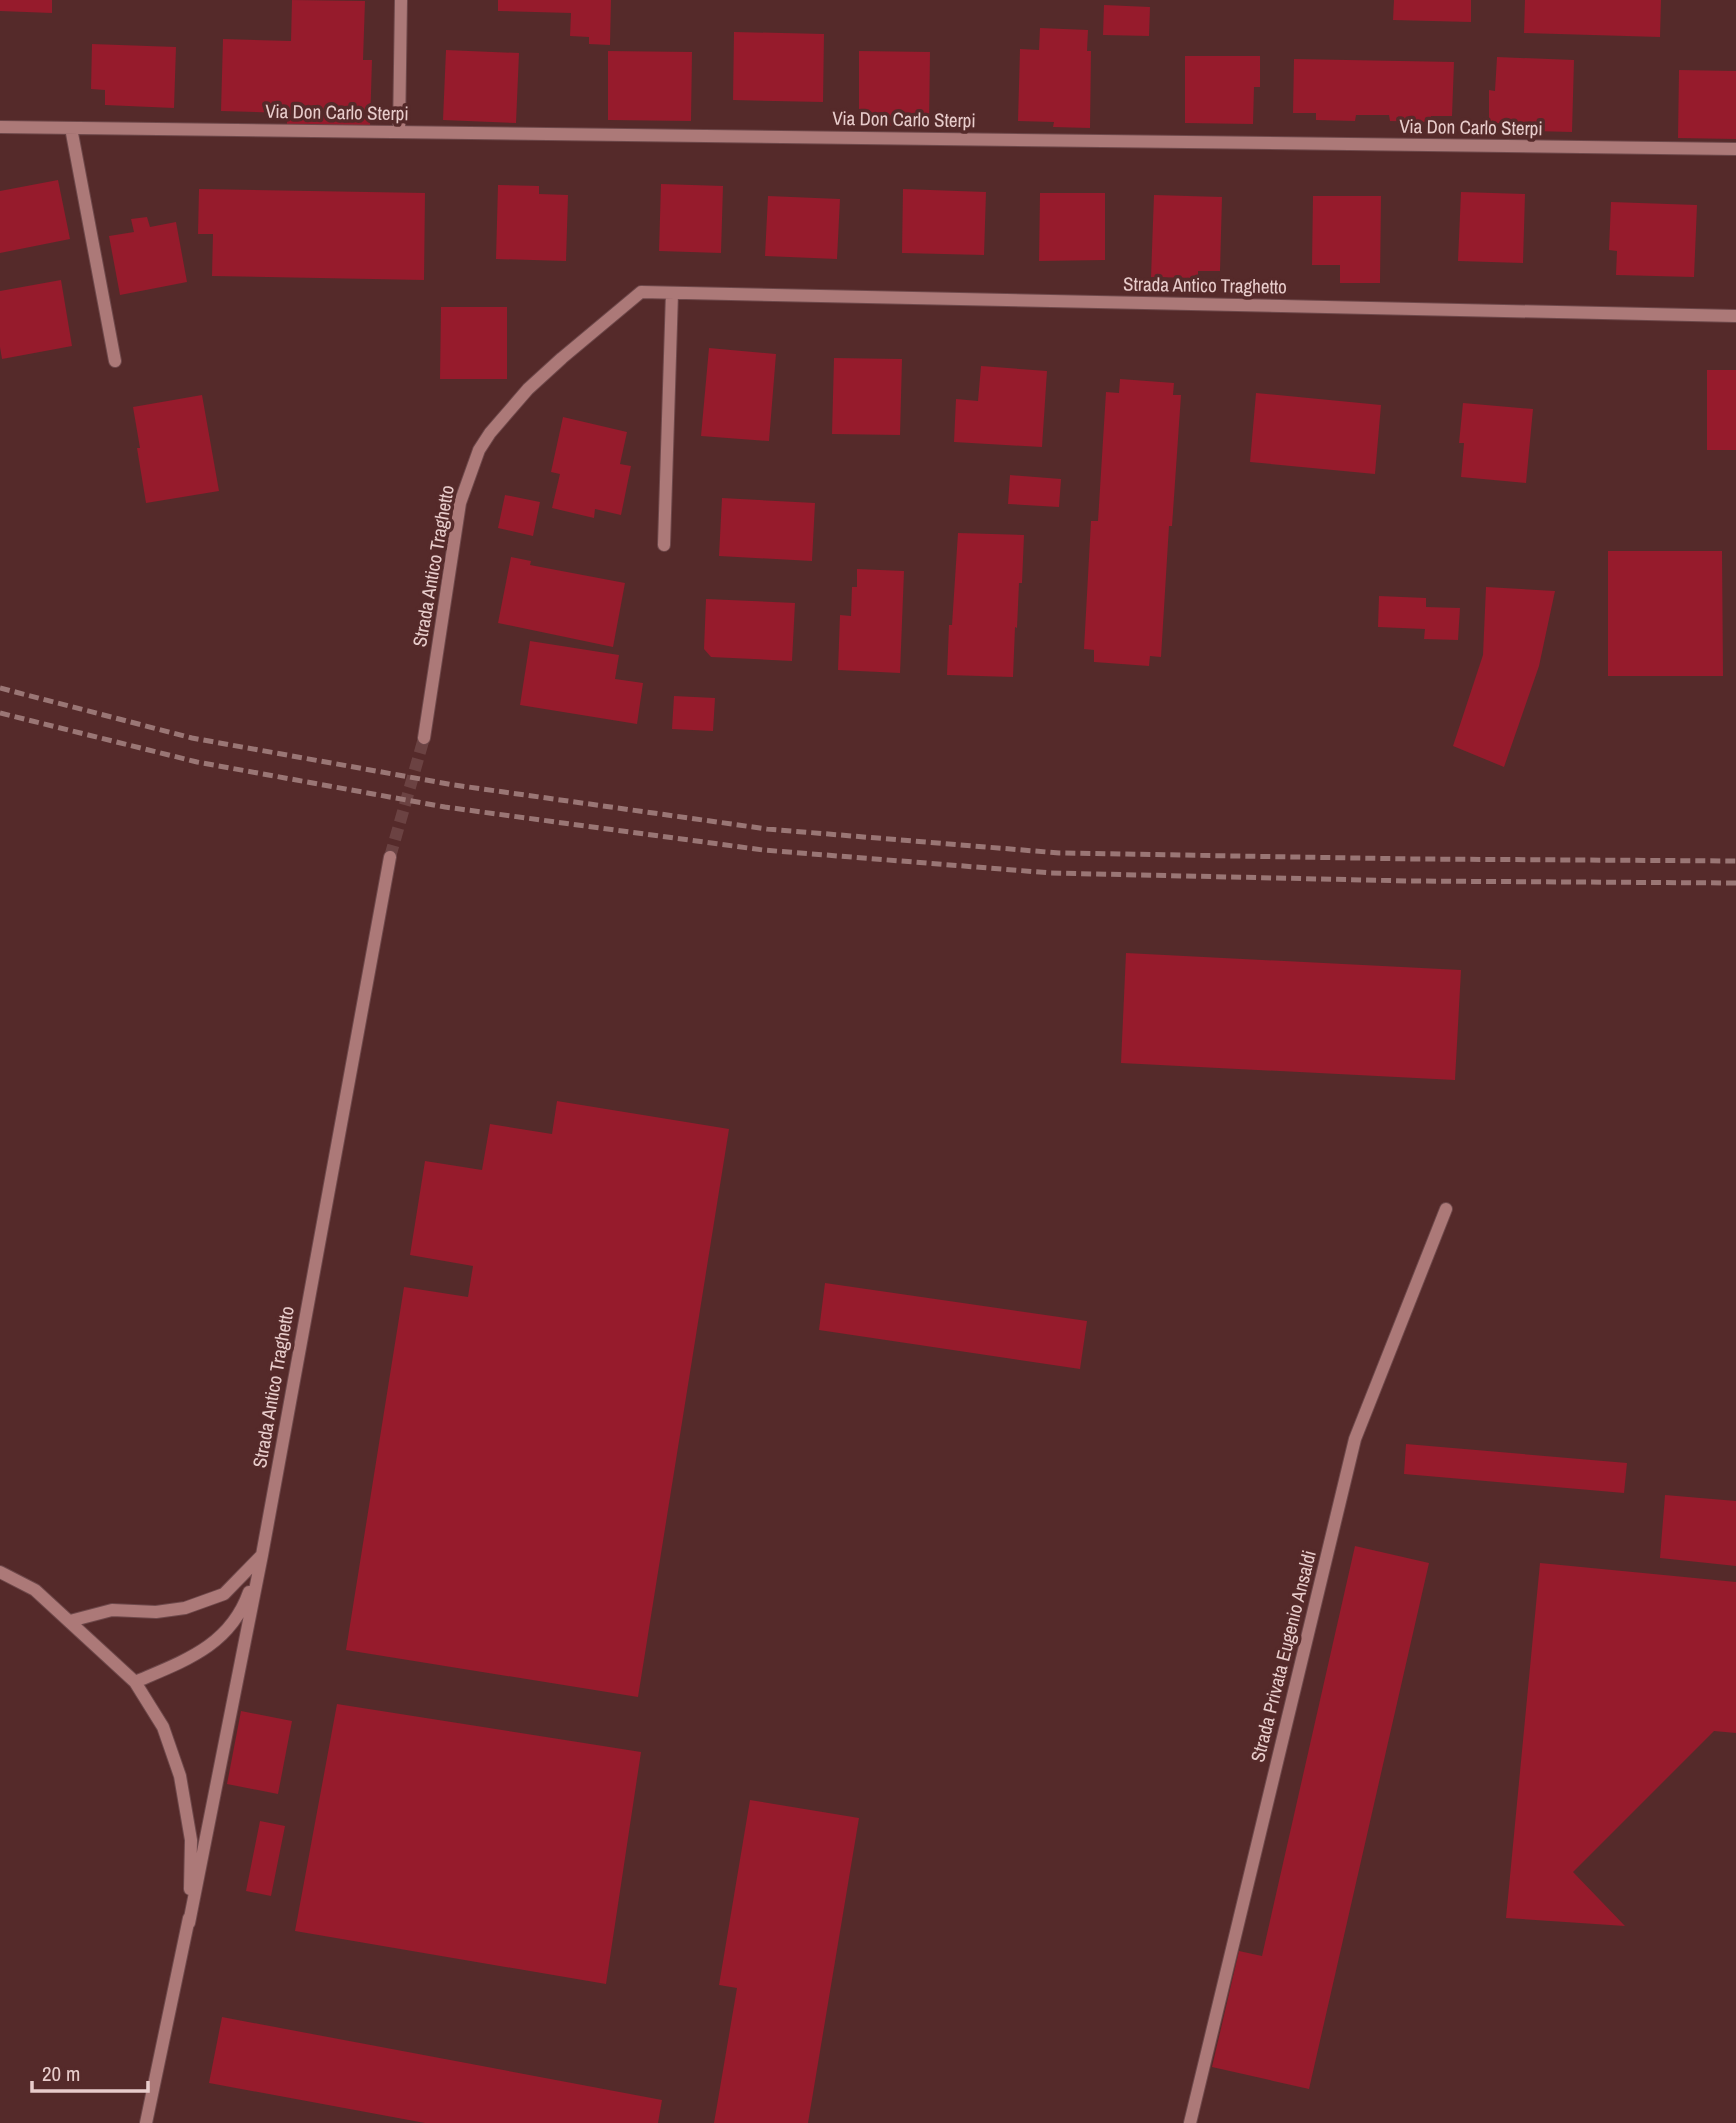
<svg xmlns="http://www.w3.org/2000/svg" width="1736" height="2123" viewBox="0 0 1736 2123" font-family="'Archivo Narrow',sans-serif">
<rect width="100%" height="100%" fill="#552a2a"/>
<path fill="#961b2c" d="M 0,0 L 52,0 L 52,13 L 0,11 Z
M 292,0 L 365,1 L 363,60 L 372,60 L 370,126 L 287,124 L 287,113 L 221,111 L 223,39 L 291,41 Z
M 498,0 L 611,0 L 610,45 L 589,44 L 589,37 L 570,36 L 571,13 L 498,11 Z
M 1394,0 L 1471,0 L 1471,22 L 1393,20 Z
M 1525,0 L 1661,0 L 1660,37 L 1524,33 Z
M 1104,5 L 1150,7 L 1149,36 L 1103,35 Z
M 1040,28 L 1088,30 L 1087,51 L 1091,51 L 1090,128 L 1053,127 L 1054,122 L 1018,121 L 1020,49 L 1039,50 Z
M 734,32 L 824,34 L 823,102 L 733,100 Z
M 92,44 L 176,47 L 174,108 L 105,105 L 105,90 L 91,89 Z
M 446,50 L 519,53 L 516,123 L 443,120 Z
M 608,51 L 692,52 L 691,121 L 608,120 Z
M 859,51 L 930,52 L 929,126 L 859,125 Z
M 1185,56 L 1260,56 L 1260,87 L 1254,87 L 1253,124 L 1185,123 Z
M 1497,57 L 1574,60 L 1572,132 L 1534,131 L 1534,124 L 1489,123 L 1489,90 L 1495,91 Z
M 1294,59 L 1454,62 L 1452,116 L 1431,116 L 1431,122 L 1390,121 L 1389,115 L 1356,115 L 1355,121 L 1316,120 L 1316,113 L 1293,113 Z
M 1679,70 L 1736,71 L 1736,139 L 1678,138 Z
M 58,180 L 70,239 L 0,253 L 0,191 Z
M 661,184 L 723,186 L 721,253 L 659,251 Z
M 498,185 L 539,186 L 539,194 L 568,195 L 566,261 L 496,259 Z
M 199,189 L 425,193 L 424,280 L 212,276 L 213,234 L 198,234 Z
M 903,189 L 986,192 L 984,255 L 902,253 Z
M 1461,192 L 1525,194 L 1523,263 L 1458,261 Z
M 1040,193 L 1105,193 L 1105,260 L 1039,261 Z
M 1154,195 L 1222,197 L 1220,271 L 1198,271 L 1198,278 L 1151,277 Z
M 768,196 L 840,199 L 837,259 L 765,256 Z
M 1313,196 L 1381,196 L 1380,283 L 1340,283 L 1340,265 L 1312,265 Z
M 1611,202 L 1697,205 L 1694,277 L 1616,275 L 1617,251 L 1609,250 Z
M 147,217 L 150,227 L 176,222 L 187,282 L 120,295 L 109,236 L 134,232 L 131,219 Z
M 61,280 L 72,346 L 2,359 L 0,347 L 0,291 Z
M 441,307 L 507,307 L 507,379 L 440,379 Z
M 709,348 L 776,354 L 769,441 L 701,436 Z
M 834,358 L 902,359 L 900,435 L 832,434 Z
M 981,366 L 1047,371 L 1042,447 L 954,442 L 956,399 L 978,401 Z
M 1707,370 L 1736,370 L 1736,450 L 1707,450 Z
M 1120,379 L 1174,383 L 1173,395 L 1181,395 L 1172,526 L 1169,526 L 1161,657 L 1150,656 L 1149,666 L 1094,662 L 1094,650 L 1084,649 L 1091,521 L 1098,521 L 1106,392 L 1119,393 Z
M 1256,393 L 1381,405 L 1375,474 L 1250,462 Z
M 202,395 L 219,491 L 146,503 L 137,448 L 140,448 L 133,407 Z
M 1463,403 L 1533,409 L 1526,483 L 1461,477 L 1464,443 L 1459,443 Z
M 563,417 L 627,432 L 620,464 L 631,466 L 621,515 L 595,509 L 594,518 L 552,508 L 560,474 L 551,472 Z
M 1010,475 L 1061,479 L 1059,507 L 1008,504 Z
M 505,495 L 540,502 L 533,536 L 498,528 Z
M 722,498 L 815,503 L 812,561 L 719,556 Z
M 958,533 L 1024,535 L 1022,583 L 1019,583 L 1017,628 L 1015,627 L 1013,677 L 947,675 L 949,625 L 952,625 Z
M 1608,551 L 1722,551 L 1723,676 L 1608,676 Z
M 511,557 L 531,561 L 530,565 L 625,583 L 613,647 L 498,623 Z
M 857,569 L 904,571 L 900,673 L 838,670 L 840,615 L 851,616 L 852,587 L 857,587 Z
M 1486,587 L 1555,591 L 1539,666 L 1504,767 L 1453,746 L 1483,655 Z
M 1379,596 L 1426,598 L 1426,607 L 1460,608 L 1458,640 L 1424,639 L 1425,629 L 1378,627 Z
M 706,599 L 795,603 L 792,661 L 711,657 L 704,649 Z
M 530,641 L 619,655 L 615,679 L 643,683 L 637,724 L 520,705 Z
M 674,696 L 715,698 L 713,731 L 672,729 Z
M 1126,953 L 1461,970 L 1455,1080 L 1121,1063 Z
M 557,1101 L 729,1129 L 638,1697 L 346,1650 L 404,1287 L 468,1297 L 473,1266 L 410,1255 L 425,1161 L 482,1170 L 490,1124 L 552,1134 Z
M 825,1283 L 1087,1321 L 1080,1369 L 819,1330 Z
M 1406,1444 L 1627,1463 L 1624,1493 L 1404,1474 Z
M 1665,1495 L 1736,1501 L 1736,1566 L 1660,1558 Z
M 1355,1546 L 1429,1563 L 1309,2089 L 1212,2067 L 1239,1951 L 1262,1956 Z
M 1540,1563 L 1736,1582 L 1736,1733 L 1714,1731 L 1573,1872 L 1625,1926 L 1506,1918 Z
M 337,1704 L 641,1752 L 606,1984 L 295,1931 Z
M 241,1711 L 292,1721 L 278,1794 L 227,1784 Z
M 750,1800 L 859,1818 L 808,2123 L 714,2123 L 737,1988 L 719,1985 Z
M 260,1821 L 285,1826 L 271,1896 L 246,1891 Z
M 222,2017 L 662,2100 L 658,2123 L 425,2123 L 209,2083 Z"/>
<g fill="none" stroke-linecap="round" stroke-linejoin="round">
<path stroke="#6b4242" stroke-width="12" stroke-dasharray="12 6" stroke-linecap="butt" d="M 390,857 L 424,738"/>
<g stroke="#6e484a" stroke-width="14">
<path id="minor" d="M 0,127 L 1736,149
M 71,128 L 115,361
M 399,132 L 401,0
M 664,545 L 672,293
M 424,738 L 460,503 L 479,450 L 490,433 L 528,389 L 562,358 L 641,292 L 1736,316
M 0,1572 L 35,1590 L 135,1682 L 163,1727 L 180,1776 L 191,1840 L 190,1889
M 70,1621 L 112,1610 L 156,1612 L 185,1608 L 224,1594 L 262,1555
M 135,1682 C 184,1661 230,1646 249,1592
M 189,1923 L 262,1555 L 390,857
M 146,2123 L 189,1918
M 1190,2123 L 1355,1439 L 1446,1209"/>
</g>
<use href="#minor" stroke="#ac7978" stroke-width="12"/>
<path stroke="#9a7675" stroke-width="5" stroke-dasharray="10 5" stroke-linecap="butt" d="M 0,688 L 192,738 L 454,785 L 767,829 L 1059,853 L 1416,859 L 1736,861
M 0,713 L 197,762 L 445,807 L 763,850 L 1051,873 L 1409,881 L 1736,883"/>
</g>
<g text-anchor="middle" dominant-baseline="central" stroke-width="7" stroke-linejoin="round" paint-order="stroke">
<g font-size="19" fill="#e8cccb" stroke="#552a2a">
<text transform="translate(337 112) rotate(1)">Via Don Carlo Sterpi</text>
<text transform="translate(904 119) rotate(1)">Via Don Carlo Sterpi</text>
<text transform="translate(1471 127) rotate(1)">Via Don Carlo Sterpi</text>
<text transform="translate(1205 285) rotate(1)">Strada Antico Traghetto</text>
<text transform="translate(433 566) rotate(-80)">Strada Antico Traghetto</text>
<text transform="translate(273 1387) rotate(-80)">Strada Antico Traghetto</text>
<text transform="translate(1283 1656) rotate(-76)">Strada Privata Eugenio Ansaldi</text>
</g>
</g>
<path d="M32 2081v10h116v-10" fill="none" stroke="#e8cccb" stroke-width="3.5"/>
<text x="42" y="2081" font-size="21" fill="#e8cccb" stroke="#552a2a" stroke-width="5" paint-order="stroke">20 m</text>
</svg>
